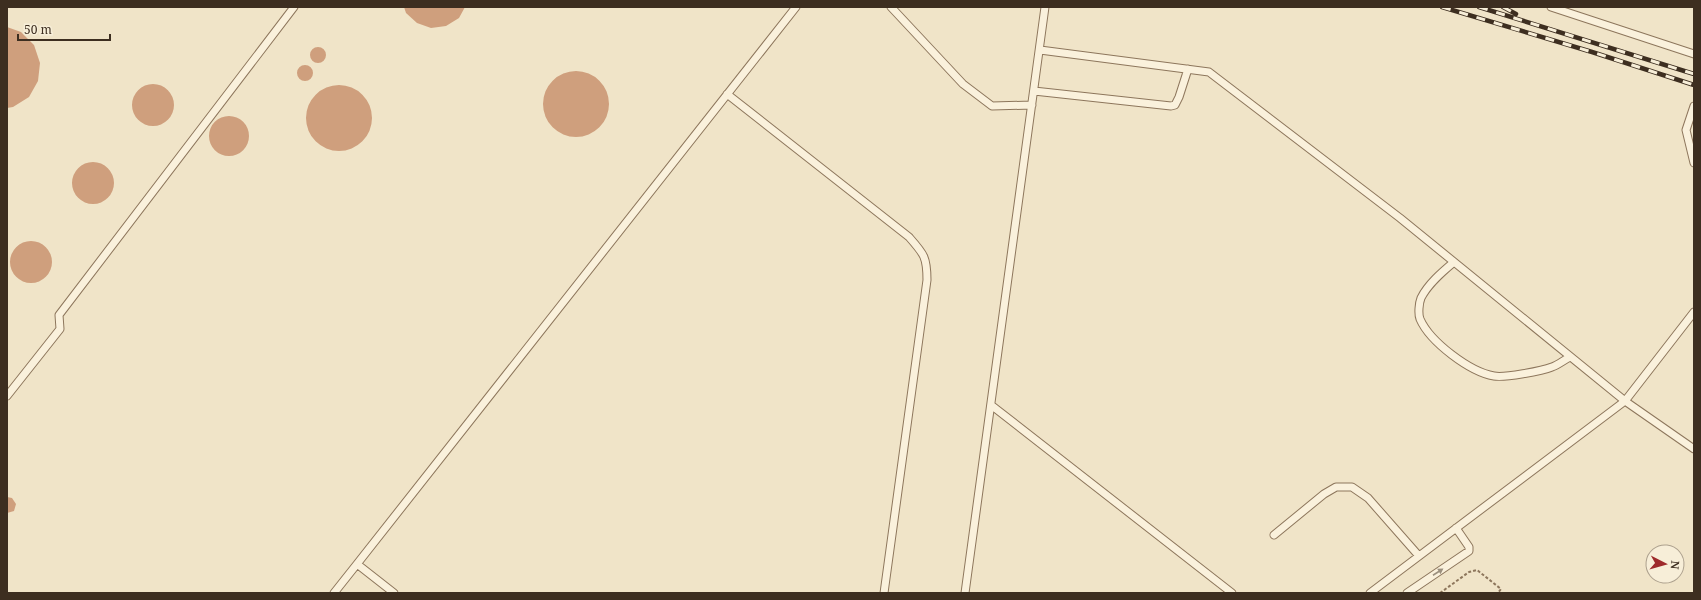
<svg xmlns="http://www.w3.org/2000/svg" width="1701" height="600" viewBox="0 0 1701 600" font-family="'Noto Serif',serif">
<rect width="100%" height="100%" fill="#f0e4c8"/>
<path fill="#cf9f7d" d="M 404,7 L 465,7 L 459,18 L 446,26 L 431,28 L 417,23 L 406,13 Z
M 7,27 L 21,32 L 34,45 L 40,63 L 38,81 L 29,97 L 13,107 L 7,108 Z
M310 55a8 8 0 1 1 16 0a8 8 0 1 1-16 0Z
M297 73a8 8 0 1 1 16 0a8 8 0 1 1-16 0Z
M543 104a33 33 0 1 1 66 0a33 33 0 1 1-66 0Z
M132 105a21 21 0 1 1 42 0a21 21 0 1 1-42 0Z
M306 118a33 33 0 1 1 66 0a33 33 0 1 1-66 0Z
M209 136a20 20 0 1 1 40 0a20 20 0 1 1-40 0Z
M72 183a21 21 0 1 1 42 0a21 21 0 1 1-42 0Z
M10 262a21 21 0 1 1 42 0a21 21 0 1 1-42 0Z
M 7,497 L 12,498 L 16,504 L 14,511 L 7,513 Z"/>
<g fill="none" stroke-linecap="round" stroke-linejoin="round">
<g stroke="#8d765c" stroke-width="9">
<path id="lane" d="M 891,7 L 963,84 L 992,106 L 1032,105
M 1551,7 L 1694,54
M 1040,50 L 1209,72 L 1400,218 L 1625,401 L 1370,593
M 1034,91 L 1171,106 L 1175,105 L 1179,97 L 1188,69
M 727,94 L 909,237 C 924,254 927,257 927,280 L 884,593
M 1694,106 L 1686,130 L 1694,163
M 1454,262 C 1442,272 1428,284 1421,298 C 1419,303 1418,314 1420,319 C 1430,342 1470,372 1494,376 C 1504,378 1542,371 1552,367 C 1558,365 1564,360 1570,357
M 1694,312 L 1625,401 L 1694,449
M 7,396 L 60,329 L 59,315 L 294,7
M 991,405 L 1232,593
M 1274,535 L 1324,494 L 1336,487 L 1352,487 L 1368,498 L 1419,556
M 334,593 L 357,564
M 394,593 L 357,564 L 796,7
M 965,593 L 1045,7
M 1407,593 L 1469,551 L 1469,547 L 1456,528"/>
</g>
<path stroke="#8d765c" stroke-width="2" stroke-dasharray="3 2" stroke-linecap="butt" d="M 1440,593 L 1469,572 L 1477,570 L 1501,589 L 1498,593"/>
<use href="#lane" stroke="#faf1dc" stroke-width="7"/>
<g stroke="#3d2e20" stroke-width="4.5">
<path id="rail" d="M 1442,7 L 1592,52 L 1694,85
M 1479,7 L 1694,74
M 1503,7 L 1516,14"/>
</g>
<use href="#rail" stroke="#f7eed8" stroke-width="3" stroke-dasharray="9" stroke-linecap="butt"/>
</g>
<defs><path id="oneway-solid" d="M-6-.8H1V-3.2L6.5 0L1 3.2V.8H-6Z"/></defs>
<use fill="#9c907e" href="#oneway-solid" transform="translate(1438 572) rotate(-33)"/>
<rect width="1701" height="600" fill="none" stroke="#3d2e20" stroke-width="16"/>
<g transform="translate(1665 564) rotate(96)"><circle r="19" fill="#f7eed8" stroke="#ada18e"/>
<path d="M0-3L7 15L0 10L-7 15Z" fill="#9e2a2b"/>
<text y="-6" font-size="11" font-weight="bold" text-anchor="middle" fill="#3d2e20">N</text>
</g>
<path d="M18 34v6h92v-6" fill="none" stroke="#3d2e20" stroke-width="2"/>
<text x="24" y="34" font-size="12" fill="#3d2e20" stroke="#f7eed8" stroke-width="3" paint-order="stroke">50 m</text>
</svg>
